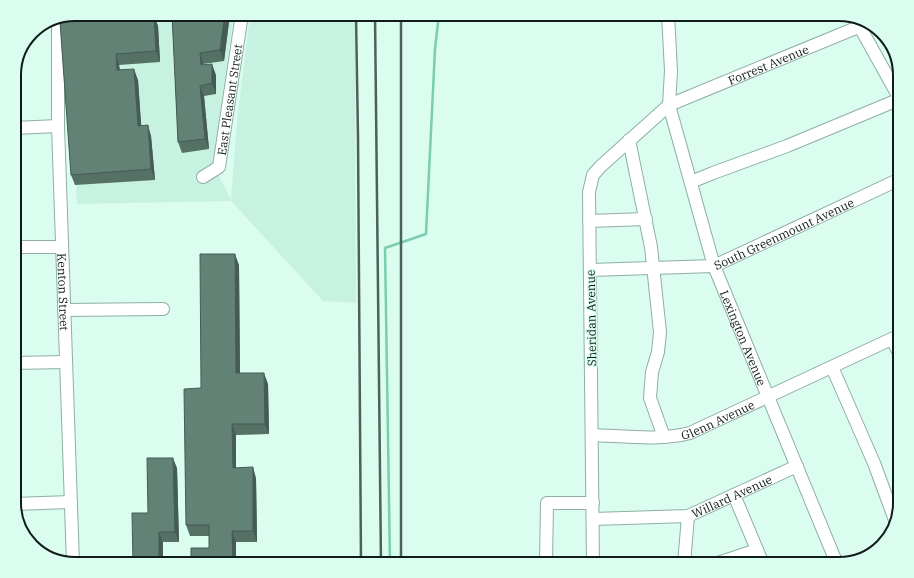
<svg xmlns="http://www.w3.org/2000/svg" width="914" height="578" viewBox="0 0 914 578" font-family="'IBM Plex Serif',serif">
<rect width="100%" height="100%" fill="#dbfdf0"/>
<path fill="#c7f2e1" d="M 75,14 L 234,14 L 213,164 L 231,200 L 237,121 L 250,14 L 355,14 L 356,303 L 323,301 L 231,201 L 77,204 L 68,17 Z"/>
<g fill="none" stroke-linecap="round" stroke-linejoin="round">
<path stroke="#7bcdb0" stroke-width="2.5" d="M 390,564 L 385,248 L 426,234 L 435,49 L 439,14"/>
<g stroke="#8eafa2" stroke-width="14">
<g id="minor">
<path id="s1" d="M 668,14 L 671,71 L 669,105 L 714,266 L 837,564"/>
<path d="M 856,20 L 900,99"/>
<path id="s2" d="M 58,21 L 58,126 L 73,564"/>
<path d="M 14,128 L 58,126"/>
<path d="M 629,140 L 651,247 L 660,332 L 658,352 L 652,372 L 650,398 L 664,437"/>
<path id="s3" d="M 203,177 L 219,167 L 242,14"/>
<path d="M 691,182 L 713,173 L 787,146 L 900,99"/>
<path d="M 589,221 L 646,219"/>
<path d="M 14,247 L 62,247"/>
<path id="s4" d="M 590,270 L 714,266 L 900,179"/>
<path d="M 64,310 L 163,309"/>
<path d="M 892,339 L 900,355"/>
<path d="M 14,363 L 66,362"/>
<path d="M 832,367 L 874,463 L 895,520"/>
<path id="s5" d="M 592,435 C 623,436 659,441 690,433 L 900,335"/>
<path d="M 734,495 L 763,564"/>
<path d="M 14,504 L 71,502"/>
<path id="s6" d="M 593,519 L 688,516 L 797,466"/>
<path d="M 546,564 L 547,503 L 593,503"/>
<path id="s7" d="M 593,564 L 589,192 L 593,175 L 601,166 L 669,105 L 868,23"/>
<path d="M 684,564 L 688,516"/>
<path d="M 715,564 L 757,550"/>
</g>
</g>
<use href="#minor" stroke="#fff" stroke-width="12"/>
<path stroke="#4d6159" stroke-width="2.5" d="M 356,14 L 358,138 L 361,564
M 375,14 L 381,564
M 401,14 L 401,564"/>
</g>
<path fill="#557065" d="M 172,14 L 230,14 L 224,61 L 203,64 L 203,65 L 216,75 L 216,94 L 204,96 L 209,149 L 182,153 L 178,142 Z
M 154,16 L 158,26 L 160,62 L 119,65 L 120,70 L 138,80 L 141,126 L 151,136 L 155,180 L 75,185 L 71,175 L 60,22 Z
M 239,265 L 240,373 L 268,384 L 269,434 L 236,435 L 236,468 L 256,478 L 257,542 L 236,542 L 236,564 L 191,564 L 209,548 L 209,536 L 190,536 L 186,525 L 201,388 Z
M 177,468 L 179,542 L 163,542 L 148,513 Z"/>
<path fill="#455b53" d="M 225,14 L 230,14 L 224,61 L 220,50 Z
M 154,16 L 158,26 L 160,62 L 156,51 Z
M 200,53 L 203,64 L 204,76 L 201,65 Z
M 116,54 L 119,65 L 121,81 L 117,70 Z
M 212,64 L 216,75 L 216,94 L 212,83 Z
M 134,69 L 138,80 L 142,136 L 138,126 Z
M 200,86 L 204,96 L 209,149 L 205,139 Z
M 148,125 L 151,136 L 155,180 L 151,169 Z
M 235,254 L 239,265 L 240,384 L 236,373 Z
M 264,373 L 268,384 L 269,434 L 265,424 Z
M 232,424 L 236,435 L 236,478 L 233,468 Z
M 173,458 L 177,468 L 179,542 L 175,532 Z
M 253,467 L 256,478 L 257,542 L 253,531 Z
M 232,531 L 236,542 L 236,564 L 233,564 Z
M 159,532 L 163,542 L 163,564 L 159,564 Z"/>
<path fill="#638276" stroke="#455b53" d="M 172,14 L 225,14 L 220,50 L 200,53 L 201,65 L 212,64 L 212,83 L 200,86 L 205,139 L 178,142 Z
M 154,16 L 156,51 L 116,54 L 117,70 L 134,69 L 138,126 L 148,125 L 151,169 L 71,175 L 60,22 Z
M 200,254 L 235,254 L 236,373 L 264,373 L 265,424 L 232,424 L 233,468 L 253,467 L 253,531 L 232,531 L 233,564 L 191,564 L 191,548 L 209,548 L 209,525 L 186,525 L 184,389 L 201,388 Z
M 147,458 L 173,458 L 175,532 L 159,532 L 159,564 L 133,564 L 132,513 L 148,513 Z"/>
<g text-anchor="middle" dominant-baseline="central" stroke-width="3" stroke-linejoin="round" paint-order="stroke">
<g font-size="12" fill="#0f1c17" stroke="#dbfdf0">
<text stroke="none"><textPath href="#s7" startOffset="600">Forrest Avenue</textPath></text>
<text stroke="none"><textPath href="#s3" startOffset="87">East Pleasant Street</textPath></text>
<text stroke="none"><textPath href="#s4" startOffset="201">South Greenmount Avenue</textPath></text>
<text stroke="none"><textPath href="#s2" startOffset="271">Kenton Street</textPath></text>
<text transform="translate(591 318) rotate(-91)">Sheridan Avenue</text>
<text stroke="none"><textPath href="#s1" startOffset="336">Lexington Avenue</textPath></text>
<text stroke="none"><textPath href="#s5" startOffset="129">Glenn Avenue</textPath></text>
<text stroke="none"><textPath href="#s6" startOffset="143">Willard Avenue</textPath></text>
</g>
</g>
<path d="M0 0H914V578H0ZM75 21H839A54 54 0 0 1 893 75V503A54 54 0 0 1 839 557H75A54 54 0 0 1 21 503V75A54 54 0 0 1 75 21Z" fill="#dbfdf0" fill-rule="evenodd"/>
<path fill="none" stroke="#0f1c17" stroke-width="2" d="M75 21H839A54 54 0 0 1 893 75V503A54 54 0 0 1 839 557H75A54 54 0 0 1 21 503V75A54 54 0 0 1 75 21Z"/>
</svg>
